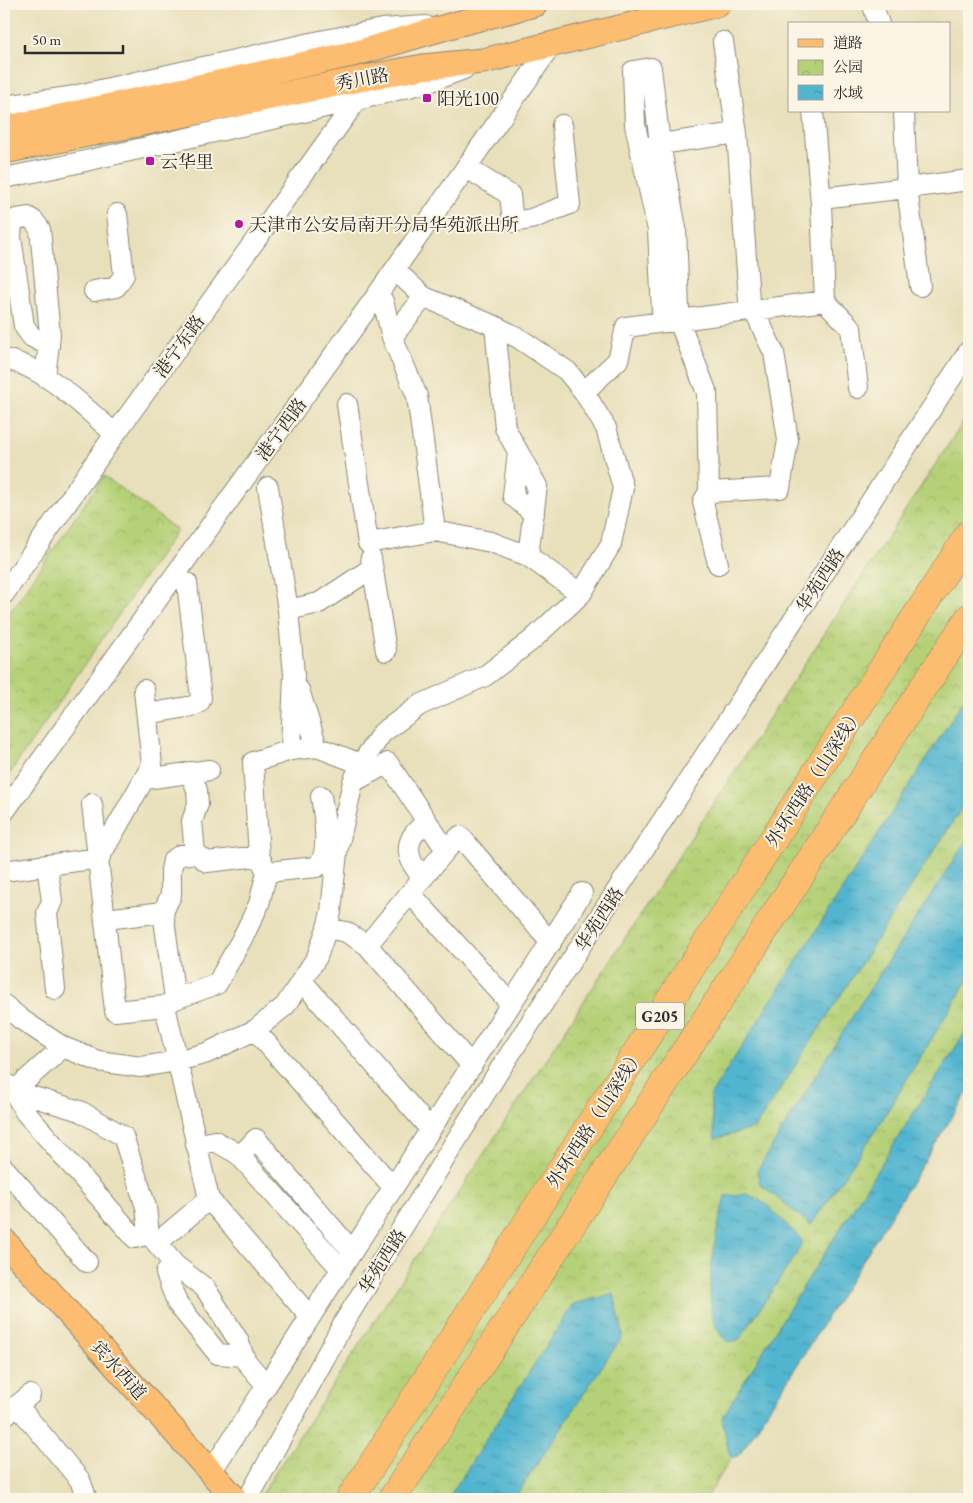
<svg xmlns="http://www.w3.org/2000/svg" width="973" height="1503" viewBox="0 0 973 1503" font-family="'EB Garamond','Noto Serif SC',serif">
<defs>
<pattern id="park-crowns" width="20" height="18" patternUnits="userSpaceOnUse" patternTransform="scale(1.25)"><rect width="20" height="18" fill="#b5d178"/><path d="M2 6a3 3 0 1 1 6 0M12 15a3 3 0 1 1 6 0" fill="none" stroke="#9cb468"/></pattern>
<pattern id="water-ripples" width="26" height="14" patternUnits="userSpaceOnUse" patternTransform="scale(1.25)"><rect width="26" height="14" fill="#51b5d0"/><path d="M2 4q2-2 4 0t4 0M15 11q2-2 4 0t4 0" fill="none" stroke="#4393a9"/></pattern>
</defs>
<rect width="100%" height="100%" fill="#fcf5e5"/>
<filter id="ink" filterUnits="userSpaceOnUse"><feTurbulence type="fractalNoise" baseFrequency=".02" numOctaves="2"/><feDisplacementMap in="SourceGraphic" scale="10" xChannelSelector="R" yChannelSelector="G"/><feConvolveMatrix kernelMatrix="1 2 1 2 8 2 1 2 1" color-interpolation-filters="sRGB"/></filter>
<filter id="wash" filterUnits="userSpaceOnUse"><feTurbulence type="fractalNoise" baseFrequency=".0096" numOctaves="4" result="noise"/><feDisplacementMap in="SourceGraphic" scale="20" xChannelSelector="R" yChannelSelector="G"/><feGaussianBlur stdDeviation="1.12" result="paint"/><feColorMatrix in="noise" values="0 0 0 0 0 0 0 0 0 0 0 0 0 0 0 0 0 1.4 0 .05"/><feComposite in="paint" operator="in"/></filter>
<g filter="url(#wash)">
<rect width="100%" height="100%" fill="#e8e0bb"/>
<path fill="url(#park-crowns)" stroke="#707e52" d="M 969,413 L 969,1070 L 706,1499 L 258,1499 Z
M 104,476 L 177,530 L 4,782 L 4,621 Z"/>
<path fill="url(#water-ripples)" stroke="#3e707e" d="M 969,692 L 969,797 L 755,1128 L 715,1139 L 710,1096 Z
M 969,836 L 969,978 L 874,1133 L 811,1225 L 760,1184 L 757,1171 L 850,1020 Z
M 969,1026 L 969,1090 L 803,1356 L 740,1454 L 733,1459 L 729,1453 L 722,1418 L 782,1320 Z
M 747,1194 L 766,1204 L 801,1239 L 802,1243 L 794,1258 L 739,1340 L 729,1342 C 725,1339 722,1338 720,1334 C 699,1304 717,1230 725,1196 Z
M 614,1294 L 623,1335 L 514,1499 L 448,1499 L 573,1304 Z"/>
</g>
<g filter="url(#ink)">
<g fill="none" stroke-linecap="round" stroke-linejoin="round">
<g stroke="#8a8673" stroke-width="22">
<path id="minor" d="M 874,9 L 879,24
M 4,106 L 69,97 L 320,41 L 382,29 L 426,26
M 649,147 L 660,144 L 737,133
M 467,168 L 510,195 L 513,222 L 531,219 L 570,204 L 562,125
M 4,178 L 54,168 L 357,100 L 432,81 L 464,69
M 821,198 L 907,188 L 904,111
M 920,286 L 907,188 L 969,180
M 94,291 L 116,287 L 124,275 L 117,214
M 377,295 L 383,301 L 392,337
M 424,297 L 392,337 L 417,396 L 435,531 L 491,542 L 528,556 L 581,594
M 825,301 L 851,328 L 858,388
M 662,312 L 658,230 L 635,125 L 633,71 L 651,68 L 660,144 L 676,228 L 679,310
M 679,321 L 707,393 L 709,492 L 703,502 L 718,564
M 495,326 L 505,428 L 537,486 L 528,556
M 4,359 C 44,366 85,408 115,434
M 45,377 L 50,335 L 40,229 L 34,221 L 28,217 L 16,219 L 12,225 L 11,237 L 24,326 L 32,337 L 49,346
M 584,392 L 618,360 L 626,327 L 825,301 L 821,204 L 813,111
M 347,404 L 368,543 L 435,531
M 518,452 L 513,496 L 534,514
M 268,487 L 288,610 L 319,603 L 372,568
M 709,492 L 780,488 L 788,440 L 774,353 L 749,300 L 737,133 L 723,42
M 371,558 L 386,651
M 4,594 L 115,434 L 357,100
M 288,610 L 294,674 L 291,750
M 299,690 L 317,747
M 147,714 L 193,706 L 199,703 L 201,698 L 187,583
M 190,772 L 197,790 L 198,804 L 192,821 L 195,853
M 146,779 L 209,770
M 353,782 L 388,763 L 446,850
M 92,804 L 115,1011 L 165,1006
M 4,812 L 377,295 L 553,43
M 47,865 L 52,901 L 47,913 L 55,989
M 4,871 L 99,858 L 152,765 L 144,690
M 267,872 L 317,867 C 331,854 324,815 321,796
M 423,878 C 413,867 404,852 412,837 C 415,831 422,826 426,822
M 410,893 L 511,1004
M 163,912 L 171,895 L 171,870 L 173,860 L 181,855 L 195,853 L 207,862 L 259,856
M 106,919 L 163,912 L 175,999
M 327,928 L 346,932 L 367,945 L 472,1066
M 367,945 L 446,850 L 460,836 L 551,943
M 302,981 L 430,1129
M 4,1005 L 22,1020 L 63,1047 L 98,1061 L 141,1067 L 177,1061 L 207,1053 L 255,1030 L 285,1006 L 317,957 L 327,928 L 331,912 L 337,852 L 353,782 L 361,764 L 382,733 L 420,705 L 485,676 L 532,640 L 581,594 L 611,544 L 623,488 L 606,428 L 584,392 L 567,371 L 520,339 L 495,326 L 424,297 L 395,270
M 255,1030 L 393,1187
M 63,1047 L 14,1091 L 25,1112 L 135,1238 L 149,1234
M 4,1082 L 14,1091 L 80,1111 L 123,1136 L 146,1207 L 149,1234 L 175,1265 L 205,1288 L 238,1340 L 245,1360 L 266,1385
M 196,1145 L 215,1141 L 238,1154 L 341,1269
M 240,1156 L 256,1139 L 352,1251
M 4,1168 L 87,1262
M 157,1243 L 209,1199
M 175,1265 L 166,1273 L 177,1303 L 218,1354 L 244,1356
M 310,1317 L 209,1199 L 165,1006 L 175,999 L 217,984 L 244,935 L 259,904 L 267,872 L 259,856 L 253,762 L 291,750 L 317,747 L 361,764
M 17,1405 L 80,1480 L 85,1494 L 84,1499
M 4,1416 L 30,1395
M 211,1472 L 582,893
M 248,1499 L 343,1324 L 497,1074 L 969,351"/>
</g>
<g stroke="#8a8673" stroke-width="27">
<path id="major" d="M 4,129 L 357,53 L 453,25 L 535,4
M 4,151 L 380,75 L 423,67 L 483,61 L 718,4
M 4,1241 L 235,1499"/>
</g>
<g stroke="#8a8673" stroke-width="29">
<path id="highway" d="M 350,1499 L 969,534
M 392,1499 L 969,618"/>
</g>
<use href="#minor" stroke="#fff" stroke-width="20"/>
<use href="#major" stroke="#fcbd6f" stroke-width="25"/>
<use href="#highway" stroke="#fcbd6f" stroke-width="28"/>
</g>
</g>
<g fill="#b5179e" stroke="#fcf5e5" stroke-width="2">
<rect x="422" y="93" width="10" height="10" rx="2.5"/>
<rect x="145" y="156" width="10" height="10" rx="2.5"/>
<circle cx="239" cy="224" r="5"/>
</g>
<g text-anchor="middle" dominant-baseline="central" stroke-width="4" stroke-linejoin="round" paint-order="stroke">
<rect fill="#fcf5e5" stroke="#6a6863" stroke-width="1" x="636" y="1002.5" width="48" height="27" rx="4"/>
<g font-size="16" font-weight="bold" fill="#2b2b2b">
<text x="660" y="1016">G205</text>
</g>
<g font-size="18" fill="#2b2b2b" stroke="#fcf5e5">
<text transform="translate(362 79) rotate(-11)">秀川路</text>
<text transform="translate(179 346) rotate(-54)">港宁东路</text>
<text transform="translate(281 429) rotate(-54)">港宁西路</text>
<text transform="translate(820 580) rotate(-57)">华苑西路</text>
<text transform="translate(814 777) rotate(-57)">外环西路（山深线）</text>
<text transform="translate(599 919) rotate(-57)">华苑西路</text>
<text transform="translate(595 1118) rotate(-57)">外环西路（山深线）</text>
<text transform="translate(382 1261) rotate(-58)">华苑西路</text>
<text transform="translate(119 1370) rotate(48)">宾水西道</text>
</g>
<g font-size="18" fill="#2b2b2b" stroke="#fcf5e5" text-anchor="start">
<text x="437" y="98">阳光100</text>
<text x="160" y="161">云华里</text>
<text x="249" y="224">天津市公安局南开分局华苑派出所</text>
</g>
</g>
<rect width="973" height="1503" fill="none" stroke="#fcf5e5" stroke-width="20"/>
<rect x="788" y="22" width="162" height="90" fill="#fcf5e5" stroke="#a8a49b"/>
<rect x="798" y="39" width="25" height="8" fill="#fcbd6f" stroke="#a8a49b"/>
<text x="833" y="48" font-size="15" fill="#2b2b2b">道路</text>
<rect x="798" y="60" width="25" height="15" fill="url(#park-crowns)" stroke="#a8a49b"/>
<text x="833" y="72" font-size="15" fill="#2b2b2b">公园</text>
<rect x="798" y="85" width="25" height="15" fill="url(#water-ripples)" stroke="#a8a49b"/>
<text x="833" y="98" font-size="15" fill="#2b2b2b">水域</text>
<path d="M25 45v8h98v-8" fill="none" stroke="#2b2b2b" stroke-width="2.5"/>
<text x="32" y="45" font-size="15" fill="#2b2b2b" stroke="#fcf5e5" stroke-width="4" paint-order="stroke">50 m</text>
</svg>
